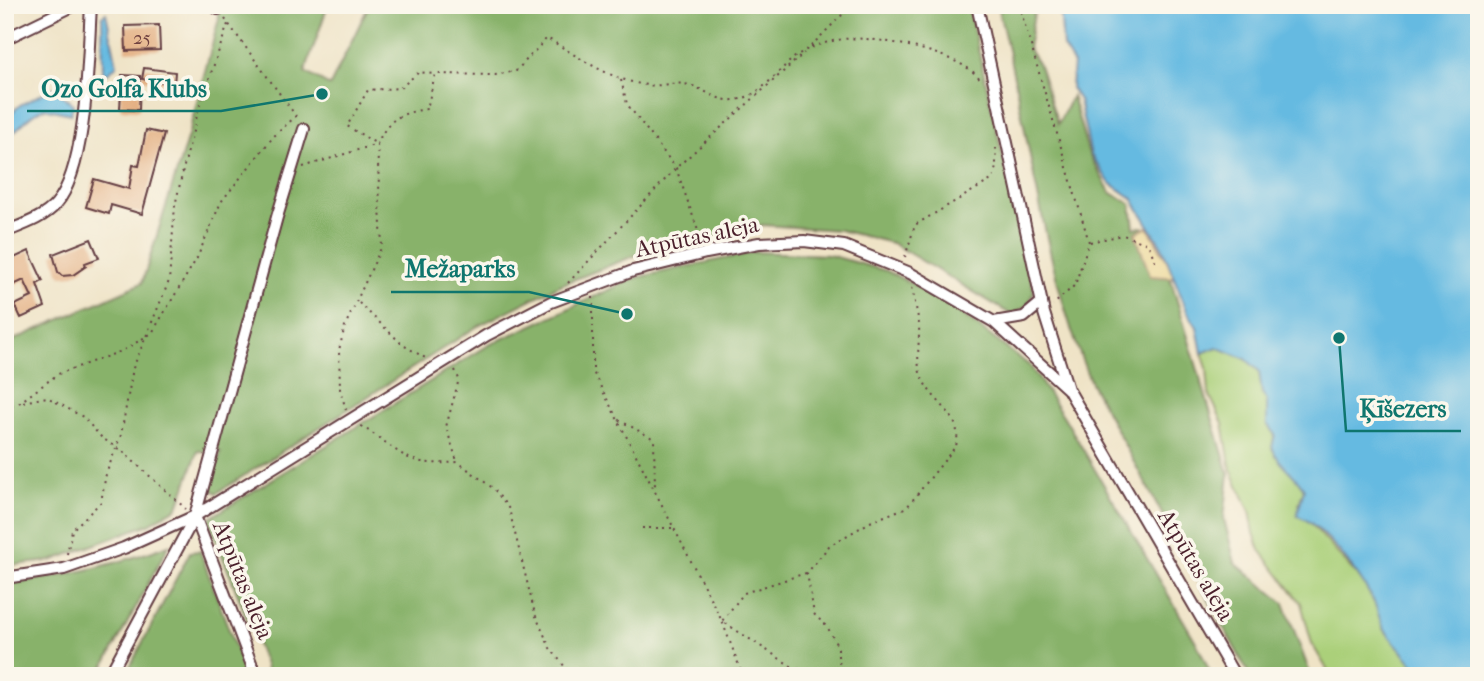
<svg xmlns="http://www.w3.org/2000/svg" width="1484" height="681" viewBox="0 0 1484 681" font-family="'IM FELL French Canon',serif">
<rect width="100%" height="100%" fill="#fbf7ec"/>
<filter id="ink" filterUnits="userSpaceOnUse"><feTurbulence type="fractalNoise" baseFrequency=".0143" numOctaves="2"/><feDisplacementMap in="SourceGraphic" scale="14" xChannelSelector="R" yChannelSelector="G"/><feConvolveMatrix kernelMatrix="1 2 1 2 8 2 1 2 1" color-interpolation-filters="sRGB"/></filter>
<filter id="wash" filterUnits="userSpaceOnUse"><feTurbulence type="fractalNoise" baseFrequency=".00686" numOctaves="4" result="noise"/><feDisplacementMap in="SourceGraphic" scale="28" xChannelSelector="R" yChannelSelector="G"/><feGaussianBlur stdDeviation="1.57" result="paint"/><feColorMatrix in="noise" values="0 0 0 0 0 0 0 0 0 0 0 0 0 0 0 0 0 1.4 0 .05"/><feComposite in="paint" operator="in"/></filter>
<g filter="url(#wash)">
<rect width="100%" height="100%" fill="#efe3c6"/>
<path fill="#abd07a" stroke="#7a7852" stroke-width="2" d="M 1217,347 L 1246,359 L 1259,371 L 1262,393 L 1267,401 L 1267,424 L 1275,435 L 1272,448 C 1280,465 1294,472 1304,489 L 1299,504 L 1307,519 L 1364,583 L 1380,614 L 1383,628 L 1416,668 L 1414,676 L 1331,676 L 1312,644 L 1301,603 L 1260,550 L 1254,533 L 1250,511 L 1231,470 L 1223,423 L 1209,394 L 1207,368 L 1202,353 Z"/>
<path fill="#88b26a" stroke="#69684a" stroke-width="2" d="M 217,5 L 328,5 L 305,72 L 330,86 L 369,5 L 968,5 L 1034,292 L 1027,306 L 1012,315 L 892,243 L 839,230 L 762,225 L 634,256 L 560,285 L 478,326 L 217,493 L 209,488 L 221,452 L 198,451 L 178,507 L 149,524 L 51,561 L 5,566 L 5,344 L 142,283 L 188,136 L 219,18 Z
M 997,5 L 1045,5 L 1034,14 L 1028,48 L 1039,65 L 1058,124 L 1072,96 L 1089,154 L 1110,192 L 1131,204 L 1134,228 L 1143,227 L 1166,264 L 1229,474 L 1224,519 L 1235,563 L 1284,603 L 1311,676 L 1250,676 L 1091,383 C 1041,263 1031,131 997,5 Z
M 755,252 L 829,255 L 887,271 L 942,299 L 1030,366 L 1064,417 L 1196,642 L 1212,676 L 267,676 L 265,665 L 208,519 L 489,345 L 635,278 Z
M 169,545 L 99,676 L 5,676 L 5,584 C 62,577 115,566 169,545 Z
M 200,551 L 246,676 L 125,676 L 190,552 Z"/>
<path fill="#eeda9e" stroke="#9c7c64" stroke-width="2" d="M 1148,227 L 1177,278 L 1150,276 L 1135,233 Z"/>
<path fill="#65bae1" stroke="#586c86" stroke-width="2" d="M 1060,5 L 1479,5 L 1479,676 L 1414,676 L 1416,668 C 1406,654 1394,643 1385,630 C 1379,622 1378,609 1373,600 C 1361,577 1321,522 1297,516 L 1304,489 C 1294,472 1279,466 1272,447 L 1275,435 L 1267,424 L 1267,401 L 1262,393 L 1259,371 L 1246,359 L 1217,347 L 1202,353 L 1197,327 L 1187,311 L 1162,247 L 1132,198 L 1109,182 L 1091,155 L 1079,100 L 1071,88 L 1073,63 L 1063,47 Z
M 106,13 L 117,65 L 107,74 L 103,72 L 102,16 Z
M 53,88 L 73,104 L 71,114 L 44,108 C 28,115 19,129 5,140 L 5,119 L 20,105 Z"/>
<g id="blocks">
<path fill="#e3ad7f" d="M 159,25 L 160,50 L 126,51 L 125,26 Z
M 144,68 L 175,72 L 174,84 L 142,79 Z
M 122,75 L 140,76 L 139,110 L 120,109 Z
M 146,130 L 164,134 L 142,214 L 111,205 L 109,214 L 86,207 L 94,179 L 129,189 L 133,165 L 139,166 Z
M 91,239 L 99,258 L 85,263 L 86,266 L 73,275 L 62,276 L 58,272 L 53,254 Z
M 5,245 L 12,259 L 29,251 L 43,281 L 37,284 L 45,307 L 21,318 L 15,305 L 32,297 L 24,280 L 5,289 Z"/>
</g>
</g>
<g filter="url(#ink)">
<use href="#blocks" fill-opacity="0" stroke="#633c42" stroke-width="2"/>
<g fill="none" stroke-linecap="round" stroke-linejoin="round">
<g stroke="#633c42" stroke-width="14">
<path id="minor" d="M 212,5 L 218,9
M 977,5 L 1044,313 L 1068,389
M 5,39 L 75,5
M 5,232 C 22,225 44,218 56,204 C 88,167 88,54 91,5
M 994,322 L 1024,317 L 1042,302
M 195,516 L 256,676
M 5,578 L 64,569 L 124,548 L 195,516 L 487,335 L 551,302 L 633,271 L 706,253 L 759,243 L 804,241 L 844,246 L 910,273 L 994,322 L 1068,389 L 1235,676
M 109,676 L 195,516 L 277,217 L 304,129"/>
</g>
<path stroke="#633c42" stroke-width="2" stroke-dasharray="2 5" stroke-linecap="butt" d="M 1019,5 L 1089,242 L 1075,285 L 1053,305
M 225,19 L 296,116
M 811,46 L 852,5
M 621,80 L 627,104 L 676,168 L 702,242
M 303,167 L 377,144 C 389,118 400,113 427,109 L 435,74 L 495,75 L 516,71 L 547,38 C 579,57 609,80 647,85 C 659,87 672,82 684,84 C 703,86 714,102 734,100 C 766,97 781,61 808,49 C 817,45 833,40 844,39 C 875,35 967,54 982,82
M 1090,242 L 1123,235 L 1148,244 L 1157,265
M 905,257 L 915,225 L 993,179 L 996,167 L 996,148
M 568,283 L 676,168 L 804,53
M 593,297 L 593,372 L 722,621 L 743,676
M 359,303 L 403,345 L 427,359
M 455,370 L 459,379 L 446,427 L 457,461
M 23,402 L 47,397 L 83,417 L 102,438 L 122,451 L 186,509
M 19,403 L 58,374 L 122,351 L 152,333 L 197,258 L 221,202 L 273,137 L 296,116
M 5,408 L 17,404
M 346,410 L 340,389 L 339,350 L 345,326 L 382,246 L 377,144 L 347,126 L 368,90 L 400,88 L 419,72 L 434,74
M 619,420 L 654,439 L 655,488
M 361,426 C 404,452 403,468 458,462 L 494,489 L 509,509 L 535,614 L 550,648 L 572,676
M 642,528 L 672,528
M 67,554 L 72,530 L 101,502 L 106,474 L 121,435 L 133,368 L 169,281 L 175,206 L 184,166 L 199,108 L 228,24
M 806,573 L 744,593 L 722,621 L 791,666 L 819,676
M 846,676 L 838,660 L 838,648 L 828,628 L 814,614 L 807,573 L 829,546 L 870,522 L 907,507 L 956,446 C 964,414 933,404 922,378 C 915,363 920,340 919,324 C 917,311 914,299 912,286"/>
<use href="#minor" stroke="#fff" stroke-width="10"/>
</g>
</g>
<g text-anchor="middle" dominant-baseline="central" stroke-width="7" stroke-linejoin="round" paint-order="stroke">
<g font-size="19" fill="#704240">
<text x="142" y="38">25</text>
</g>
<g font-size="23" fill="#4a1f2b" stroke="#fbf7ec">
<text transform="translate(697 237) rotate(-12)">Atpūtas aleja</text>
<text transform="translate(1196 565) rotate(59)">Atpūtas aleja</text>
<text transform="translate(243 580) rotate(68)">Atpūtas aleja</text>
</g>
</g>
<path fill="none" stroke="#0f766e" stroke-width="2.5" d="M322 94L221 111H27M627 314L529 292H391M1339 338L1346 431H1461"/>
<g fill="#0f766e" stroke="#fbf7ec" stroke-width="2.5">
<circle cx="322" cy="94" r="7"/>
<circle cx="627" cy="314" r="7"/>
<circle cx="1339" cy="338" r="7"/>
</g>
<g font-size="24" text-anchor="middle" font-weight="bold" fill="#0f766e" stroke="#fbf7ec" stroke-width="7" stroke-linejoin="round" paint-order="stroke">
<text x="124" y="97">Ozo Golfa Klubs</text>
<text x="460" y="277">Mežaparks</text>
<text x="1403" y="417">Ķīšezers</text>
</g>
<rect width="1484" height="681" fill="none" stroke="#fbf7ec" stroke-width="28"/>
</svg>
